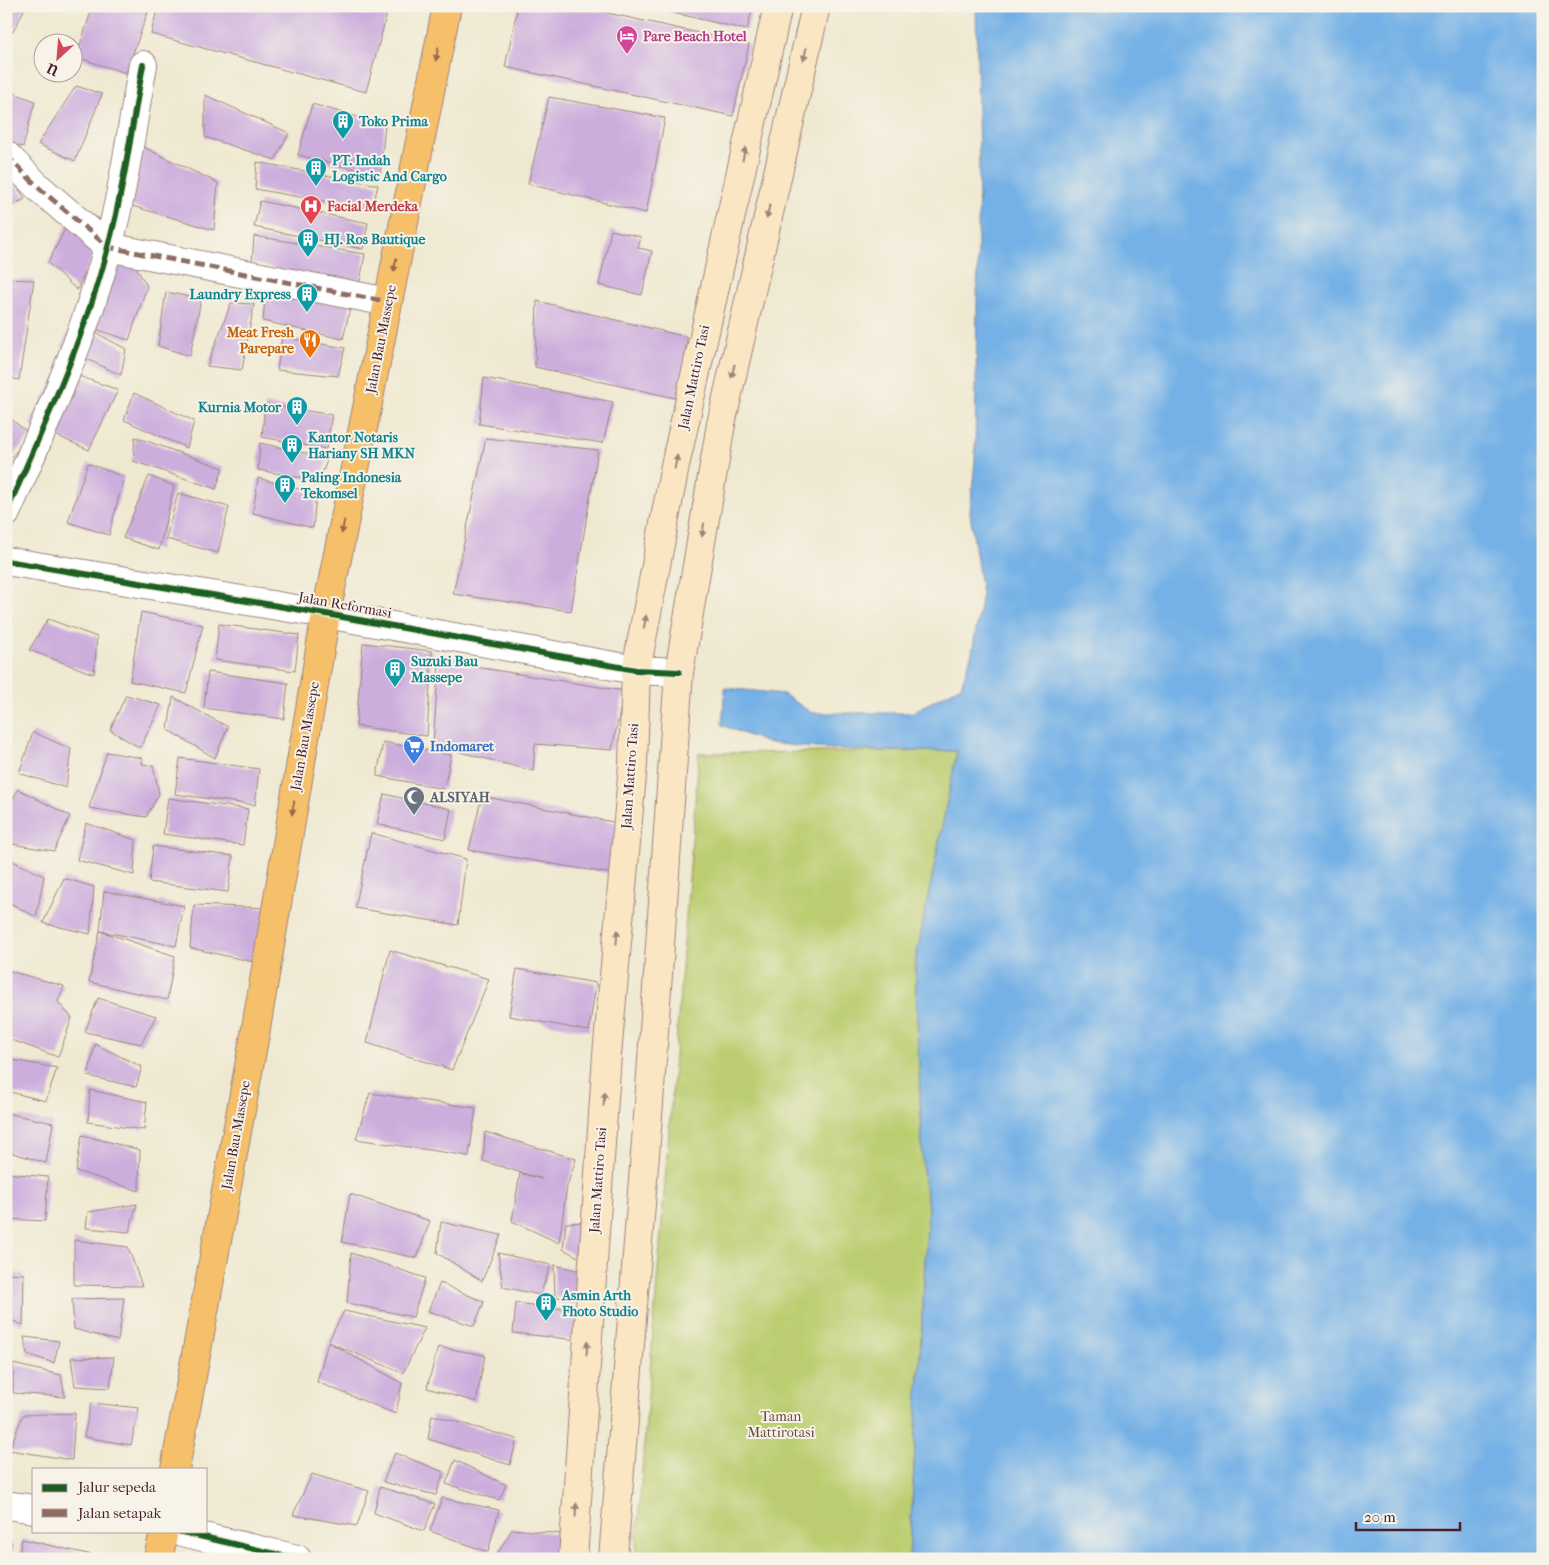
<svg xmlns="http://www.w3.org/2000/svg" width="1549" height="1565" viewBox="0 0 1549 1565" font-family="'IM FELL French Canon',serif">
<rect width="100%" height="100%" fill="#f7f3e8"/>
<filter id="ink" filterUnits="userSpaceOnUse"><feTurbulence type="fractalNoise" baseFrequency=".02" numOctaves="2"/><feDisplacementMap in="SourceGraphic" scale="10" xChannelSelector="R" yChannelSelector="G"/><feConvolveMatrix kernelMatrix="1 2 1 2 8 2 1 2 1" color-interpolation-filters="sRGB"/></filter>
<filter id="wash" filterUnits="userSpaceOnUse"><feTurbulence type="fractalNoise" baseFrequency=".0096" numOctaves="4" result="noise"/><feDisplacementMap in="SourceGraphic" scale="20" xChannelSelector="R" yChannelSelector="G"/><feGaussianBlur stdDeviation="1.12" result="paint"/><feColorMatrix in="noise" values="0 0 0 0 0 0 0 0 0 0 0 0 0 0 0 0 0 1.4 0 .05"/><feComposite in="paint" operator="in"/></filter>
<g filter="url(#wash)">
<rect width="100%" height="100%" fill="#efe9d1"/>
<path fill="#bbcd70" stroke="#82764e" d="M 957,751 L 915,963 L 923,1173 L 928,1207 L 909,1559 L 635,1559 L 699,753 Z"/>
<path fill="#74b1e6" stroke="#5f6888" d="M 976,6 L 1543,6 L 1543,1559 L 909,1559 L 928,1207 L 923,1173 L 915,963 L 957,751 L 880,751 L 817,748 L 767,743 L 722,725 L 725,688 L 783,694 L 812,713 L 911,713 L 961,686 L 972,653 L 982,594 L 970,513 L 975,460 L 979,162 Z"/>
<g id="blocks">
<path fill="#ccaedd" d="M 6,6 L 26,6 L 13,32 L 6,30 Z
M 93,6 L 150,6 L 126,73 L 76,57 Z
M 158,6 L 389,6 L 366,92 L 151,34 Z
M 518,6 L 576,6 L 749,44 L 733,116 L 505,67 Z
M 668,6 L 753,6 L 747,30 L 666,11 Z
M 76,86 L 102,94 L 75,161 L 38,144 Z
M 6,90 L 35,101 L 23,147 L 6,142 Z
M 205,95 L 289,133 L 275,160 L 205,137 Z
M 549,97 L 665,118 L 646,213 L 528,184 Z
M 312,104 L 385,125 L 380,175 L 298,155 Z
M 143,147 L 218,183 L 214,230 L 129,205 Z
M 257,162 L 378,185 L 372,210 L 255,189 Z
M 6,169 L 25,199 L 6,208 Z
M 260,201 L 368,223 L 363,249 L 254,227 Z
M 76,207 L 108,223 L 77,290 L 48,263 Z
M 611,230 L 641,237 L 638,248 L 652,251 L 642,295 L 599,285 Z
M 254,236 L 365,254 L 359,287 L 252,263 Z
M 131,259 L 147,286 L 129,340 L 95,329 L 113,262 Z
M 6,279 L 34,280 L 19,380 L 6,377 Z
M 266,285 L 351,304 L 343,339 L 263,321 Z
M 166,292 L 201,299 L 190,356 L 158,346 Z
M 537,301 L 687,337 L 680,399 L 535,367 Z
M 231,303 L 254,304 L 242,370 L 207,366 Z
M 74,321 L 126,349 L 121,375 L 61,347 Z
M 282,337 L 345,348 L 338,376 L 277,370 Z
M 59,369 L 118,390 L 89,450 L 30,424 Z
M 484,378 L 613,402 L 603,443 L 479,424 Z
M 134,393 L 194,421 L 187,448 L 124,420 Z
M 265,404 L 332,415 L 326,449 L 262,437 Z
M 6,415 L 31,435 L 8,461 L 6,459 Z
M 135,437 L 223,468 L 216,489 L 133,461 Z
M 486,438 L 598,450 L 571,611 L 453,594 Z
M 260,443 L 328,458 L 319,481 L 258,470 Z
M 88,463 L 124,477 L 109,535 L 68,522 Z
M 149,476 L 174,486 L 159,550 L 123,538 Z
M 258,478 L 316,494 L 313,528 L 253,513 Z
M 178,493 L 229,507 L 218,553 L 166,539 Z
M 141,612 L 203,625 L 186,693 L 130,681 Z
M 6,619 L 12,621 L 7,637 L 6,637 Z
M 48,619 L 97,637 L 94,674 L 29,650 Z
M 219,624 L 299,635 L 295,671 L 215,660 Z
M 363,643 L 432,651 L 427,736 L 356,726 Z
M 439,661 L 624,691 L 612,750 L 535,744 L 533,771 L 433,745 Z
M 208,672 L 288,683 L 284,719 L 204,708 Z
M 126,695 L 161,705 L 140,748 L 110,730 Z
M 173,697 L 228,727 L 215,758 L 168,730 Z
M 33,732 L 71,749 L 66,788 L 19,773 Z
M 383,742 L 451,755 L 444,789 L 377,776 Z
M 107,752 L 142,758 L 142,764 L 153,765 L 159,794 L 146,817 L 89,808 Z
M 180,758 L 259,769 L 255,805 L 175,794 Z
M 18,789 L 70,816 L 54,851 L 6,843 L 6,813 Z
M 384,794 L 451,809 L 445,839 L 377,824 Z
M 482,796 L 618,823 L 613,874 L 469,850 Z
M 168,798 L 248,809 L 243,845 L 163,834 Z
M 86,823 L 136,840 L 134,875 L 77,860 Z
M 371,833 L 466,859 L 458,925 L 355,908 Z
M 153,846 L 233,856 L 228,892 L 149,882 Z
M 6,858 L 44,876 L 36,917 L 6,901 Z
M 64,878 L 94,887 L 90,934 L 43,923 Z
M 104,891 L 184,906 L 176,946 L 100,931 L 175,956 L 167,1000 L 89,982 L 100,931 Z
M 194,905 L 268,908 L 259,963 L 190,948 Z
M 390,950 L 489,979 L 452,1070 L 367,1043 Z
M 517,969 L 596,983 L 589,1031 L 509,1016 Z
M 6,970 L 64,986 L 58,1002 L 72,1018 L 58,1057 L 6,1038 Z
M 98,998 L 156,1016 L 141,1044 L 85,1032 Z
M 95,1044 L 142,1067 L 136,1087 L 88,1076 Z
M 6,1059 L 57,1068 L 46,1101 L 6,1091 Z
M 90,1090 L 147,1102 L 144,1130 L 88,1122 Z
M 370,1093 L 476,1108 L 469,1156 L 356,1139 Z
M 6,1113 L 53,1123 L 46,1163 L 6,1151 Z
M 485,1132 L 576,1159 L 567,1186 L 559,1243 L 512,1221 L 520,1173 L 542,1179 L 483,1161 Z
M 82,1135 L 140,1150 L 139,1191 L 76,1171 Z
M 6,1173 L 48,1177 L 45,1221 L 6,1219 Z
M 350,1194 L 430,1221 L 417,1258 L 342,1242 Z
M 137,1204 L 129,1232 L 86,1228 L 88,1212 Z
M 441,1222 L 501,1235 L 482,1281 L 437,1253 Z
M 591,1222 L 582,1259 L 563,1249 L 566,1223 Z
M 74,1240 L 128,1247 L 142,1286 L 74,1285 Z
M 351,1253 L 425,1278 L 413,1317 L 347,1303 Z
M 498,1253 L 551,1265 L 540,1295 L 503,1287 Z
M 554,1265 L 586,1272 L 585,1300 L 555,1297 Z
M 6,1273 L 24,1274 L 23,1325 L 6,1318 Z
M 440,1283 L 484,1302 L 474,1326 L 428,1311 Z
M 124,1298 L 118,1341 L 74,1329 L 72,1299 Z
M 516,1303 L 579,1311 L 578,1340 L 513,1333 Z
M 344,1311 L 425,1328 L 403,1373 L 328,1342 Z
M 6,1329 L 9,1330 L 11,1354 L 6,1353 Z
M 24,1337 L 59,1341 L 54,1363 L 27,1354 Z
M 328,1342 L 402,1383 L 396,1414 L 317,1382 Z
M 438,1347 L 485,1355 L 476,1402 L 427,1388 Z
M 114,1357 L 110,1388 L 75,1386 L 71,1358 Z
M 13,1364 L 61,1375 L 65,1397 L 13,1393 Z
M 91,1403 L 139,1408 L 131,1445 L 84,1437 Z
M 75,1413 L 72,1460 L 9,1450 L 23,1415 Z
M 432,1415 L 517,1439 L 510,1465 L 428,1439 Z
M 395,1453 L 444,1472 L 436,1495 L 383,1482 Z
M 455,1460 L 506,1485 L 499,1500 L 446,1484 Z
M 312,1474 L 369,1491 L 357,1526 L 293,1515 Z
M 380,1487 L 435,1504 L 424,1531 L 374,1513 Z
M 442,1498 L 499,1510 L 488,1552 L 430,1531 Z
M 512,1529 L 563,1534 L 560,1559 L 515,1559 L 496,1556 Z
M 22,1539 L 101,1557 L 101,1559 L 18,1559 Z
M 6,1542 L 12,1543 L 9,1559 L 6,1559 Z"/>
</g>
</g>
<g filter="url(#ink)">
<use href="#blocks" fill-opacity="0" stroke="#9c847e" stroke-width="1"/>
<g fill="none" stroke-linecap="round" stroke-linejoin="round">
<g stroke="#9c847e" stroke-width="30">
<path id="street" d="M 6,155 L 39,188 L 108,247 L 388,302
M 6,513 C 44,426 84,339 108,247 C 124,188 132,125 143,65
M 6,561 L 326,614 L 636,670 L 679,672
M 6,1505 L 34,1509
M 178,1531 L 297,1559"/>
</g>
<g stroke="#9c847e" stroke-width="30">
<path id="secondary" d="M 573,1559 L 607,1055 L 633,764 L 636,670 L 676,461 L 778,6
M 613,1559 L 649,1103 L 679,672 L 721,424 L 816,6"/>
</g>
<g stroke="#9c847e" stroke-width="30">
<path id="highway" d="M 175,1469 L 255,1034 L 326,614 L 447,6
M 158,1559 L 164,1531"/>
</g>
<use href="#street" stroke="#fff" stroke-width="28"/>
<use href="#secondary" stroke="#fbe6c4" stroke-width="28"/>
<use href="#highway" stroke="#f6c06b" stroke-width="28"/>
<path stroke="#8d6e63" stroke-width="5" stroke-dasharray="10 5" stroke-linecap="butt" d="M 6,155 L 39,188 L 108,247 L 388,302"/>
<g stroke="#f7f3e8" stroke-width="9">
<path id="cycleway" d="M 6,513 C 44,426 84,339 108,247 C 124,188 132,125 143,65
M 6,561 L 326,614 L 636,670 L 679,672
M 178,1531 L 297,1559"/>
</g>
<use href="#cycleway" stroke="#1b5e20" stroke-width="6"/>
</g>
<defs><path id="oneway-solid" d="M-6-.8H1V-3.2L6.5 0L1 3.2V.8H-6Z" transform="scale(1.25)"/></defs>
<g fill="#976748">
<use href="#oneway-solid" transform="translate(437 54) rotate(101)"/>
<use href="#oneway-solid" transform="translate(395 265) rotate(101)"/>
<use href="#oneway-solid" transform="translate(343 527) rotate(101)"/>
<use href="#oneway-solid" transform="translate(293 808) rotate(100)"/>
</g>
<g fill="#a28278">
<use href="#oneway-solid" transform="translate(805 54) rotate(103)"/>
<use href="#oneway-solid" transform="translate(744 154) rotate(-77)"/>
<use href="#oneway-solid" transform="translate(768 212) rotate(103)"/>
<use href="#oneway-solid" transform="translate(733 371) rotate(103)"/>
<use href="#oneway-solid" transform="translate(676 462) rotate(-78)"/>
<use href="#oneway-solid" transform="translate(703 530) rotate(99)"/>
<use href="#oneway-solid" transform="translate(645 622) rotate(-79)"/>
<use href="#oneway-solid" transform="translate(617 937) rotate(-85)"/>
<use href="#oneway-solid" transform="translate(604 1099) rotate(-86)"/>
<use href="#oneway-solid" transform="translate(587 1348) rotate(-86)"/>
<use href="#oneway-solid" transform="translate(576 1510) rotate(-86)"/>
</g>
</g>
<defs>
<g id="hotel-pin" transform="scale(1.125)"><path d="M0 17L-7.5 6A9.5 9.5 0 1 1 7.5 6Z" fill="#d1479c" stroke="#f7f3e8"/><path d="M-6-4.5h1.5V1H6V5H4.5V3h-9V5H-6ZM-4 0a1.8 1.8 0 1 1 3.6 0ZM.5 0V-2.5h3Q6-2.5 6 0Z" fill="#fff"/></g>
<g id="building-pin" transform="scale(1.125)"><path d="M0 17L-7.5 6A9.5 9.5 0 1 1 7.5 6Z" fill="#0f9aa8" stroke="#f7f3e8"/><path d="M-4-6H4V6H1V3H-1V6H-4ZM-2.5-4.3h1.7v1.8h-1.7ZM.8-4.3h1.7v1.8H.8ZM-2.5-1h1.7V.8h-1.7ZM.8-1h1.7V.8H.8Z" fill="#fff"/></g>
<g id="hospital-pin" transform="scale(1.125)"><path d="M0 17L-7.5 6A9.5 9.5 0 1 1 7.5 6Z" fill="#e0444e" stroke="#f7f3e8"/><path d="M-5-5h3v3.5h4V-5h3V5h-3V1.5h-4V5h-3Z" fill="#fff"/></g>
<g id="restaurant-pin" transform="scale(1.125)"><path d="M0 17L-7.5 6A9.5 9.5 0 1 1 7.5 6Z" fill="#e8710a" stroke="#f7f3e8"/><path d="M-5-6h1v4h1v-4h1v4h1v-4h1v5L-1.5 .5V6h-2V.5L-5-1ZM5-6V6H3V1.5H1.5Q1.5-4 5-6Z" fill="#fff"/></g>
<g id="supermarket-pin" transform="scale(1.125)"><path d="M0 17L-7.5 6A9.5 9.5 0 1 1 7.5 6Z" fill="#3f7fe0" stroke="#f7f3e8"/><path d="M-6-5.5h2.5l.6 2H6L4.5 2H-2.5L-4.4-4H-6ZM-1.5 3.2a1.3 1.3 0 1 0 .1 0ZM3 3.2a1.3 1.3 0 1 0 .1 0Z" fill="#fff"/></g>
<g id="mosque-pin" transform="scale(1.125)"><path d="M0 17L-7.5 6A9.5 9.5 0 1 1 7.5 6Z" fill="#6b7280" stroke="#f7f3e8"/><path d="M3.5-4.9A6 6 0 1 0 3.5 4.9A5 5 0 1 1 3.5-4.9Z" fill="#fff"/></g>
</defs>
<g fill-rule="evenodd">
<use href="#hotel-pin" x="627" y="36"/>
<use href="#building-pin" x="343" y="121"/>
<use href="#building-pin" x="316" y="168"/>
<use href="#hospital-pin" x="311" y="206"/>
<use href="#building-pin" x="308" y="239"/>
<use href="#building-pin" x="307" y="294"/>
<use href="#restaurant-pin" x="310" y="340"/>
<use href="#building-pin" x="297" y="407"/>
<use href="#building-pin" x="292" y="445"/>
<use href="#building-pin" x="285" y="485"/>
<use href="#building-pin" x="395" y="669"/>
<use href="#supermarket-pin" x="414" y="746"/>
<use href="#mosque-pin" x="414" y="797"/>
<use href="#building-pin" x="546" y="1303"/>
</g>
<g text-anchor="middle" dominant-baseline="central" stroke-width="4" stroke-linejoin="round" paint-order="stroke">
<g font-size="14" font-weight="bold" fill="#b23c85" stroke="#f7f3e8" text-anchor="start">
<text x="643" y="36">Pare Beach Hotel</text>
</g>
<g font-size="14" font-weight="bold" fill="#0d838f" stroke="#f7f3e8" text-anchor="start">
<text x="359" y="121">Toko Prima</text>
<text x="332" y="160">PT. Indah<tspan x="332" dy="16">Logistic And Cargo</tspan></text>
<text x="324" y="239">HJ. Ros Bautique</text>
<text x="291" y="294" text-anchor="end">Laundry Express</text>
<text x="281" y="407" text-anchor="end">Kurnia Motor</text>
<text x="308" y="437">Kantor Notaris<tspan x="308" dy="16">Hariany SH MKN</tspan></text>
<text x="301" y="477">Paling Indonesia<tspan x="301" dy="16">Tekomsel</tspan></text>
<text x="411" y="661">Suzuki Bau<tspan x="411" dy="16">Massepe</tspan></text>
<text x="562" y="1295">Asmin Arth<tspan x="562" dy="16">Fhoto Studio</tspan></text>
</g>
<g font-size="14" font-weight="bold" fill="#be3a42" stroke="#f7f3e8" text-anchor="start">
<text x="327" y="206">Facial Merdeka</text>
</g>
<g font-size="14" font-weight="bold" fill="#c56008" stroke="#f7f3e8" text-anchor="end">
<text x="294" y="332">Meat Fresh<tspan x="294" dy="16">Parepare</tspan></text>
</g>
<g font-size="14" fill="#4a1f2b" stroke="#f7f3e8">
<text transform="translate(381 339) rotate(-79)">Jalan Bau Massepe</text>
<text transform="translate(694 377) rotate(-78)">Jalan Mattiro Tasi</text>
<text transform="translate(345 605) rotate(10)">Jalan Reformasi</text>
<text transform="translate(305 736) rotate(-80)">Jalan Bau Massepe</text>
<text transform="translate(630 776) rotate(-86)">Jalan Mattiro Tasi</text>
<text transform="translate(236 1135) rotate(-80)">Jalan Bau Massepe</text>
<text transform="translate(598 1180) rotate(-86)">Jalan Mattiro Tasi</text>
</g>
<g font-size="14" font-weight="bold" fill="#366cbe" stroke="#f7f3e8" text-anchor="start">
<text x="430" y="746">Indomaret</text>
</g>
<g font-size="14" font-weight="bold" fill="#5b616d" stroke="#f7f3e8" text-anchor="start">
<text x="430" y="797">ALSIYAH</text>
</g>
<g font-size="14" fill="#664a3c" stroke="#f7f3e8">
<text x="781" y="1416">Taman<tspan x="781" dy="16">Mattirotasi</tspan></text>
</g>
</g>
<rect width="1549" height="1565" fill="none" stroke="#f7f3e8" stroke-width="25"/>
<rect x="32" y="1468" width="175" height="65" fill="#f7f3e8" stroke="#b29e9c"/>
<rect x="42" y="1484" width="25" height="8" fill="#1b5e20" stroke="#b29e9c"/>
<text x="78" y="1492" font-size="15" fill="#4a1f2b">Jalur sepeda</text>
<rect x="42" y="1509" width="25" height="8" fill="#8d6e63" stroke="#b29e9c"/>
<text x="78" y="1518" font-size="15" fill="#4a1f2b">Jalan setapak</text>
<g transform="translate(58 58) rotate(206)"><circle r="24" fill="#f7f3e8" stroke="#b29e9c"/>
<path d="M0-4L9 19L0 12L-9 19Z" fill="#d1495b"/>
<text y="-8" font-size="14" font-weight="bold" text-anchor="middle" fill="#4a1f2b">U</text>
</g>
<path d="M1356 1522v8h104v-8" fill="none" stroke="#4a1f2b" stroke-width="2.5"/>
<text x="1364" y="1522" font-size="15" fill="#4a1f2b" stroke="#f7f3e8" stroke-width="4" paint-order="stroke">20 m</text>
</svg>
